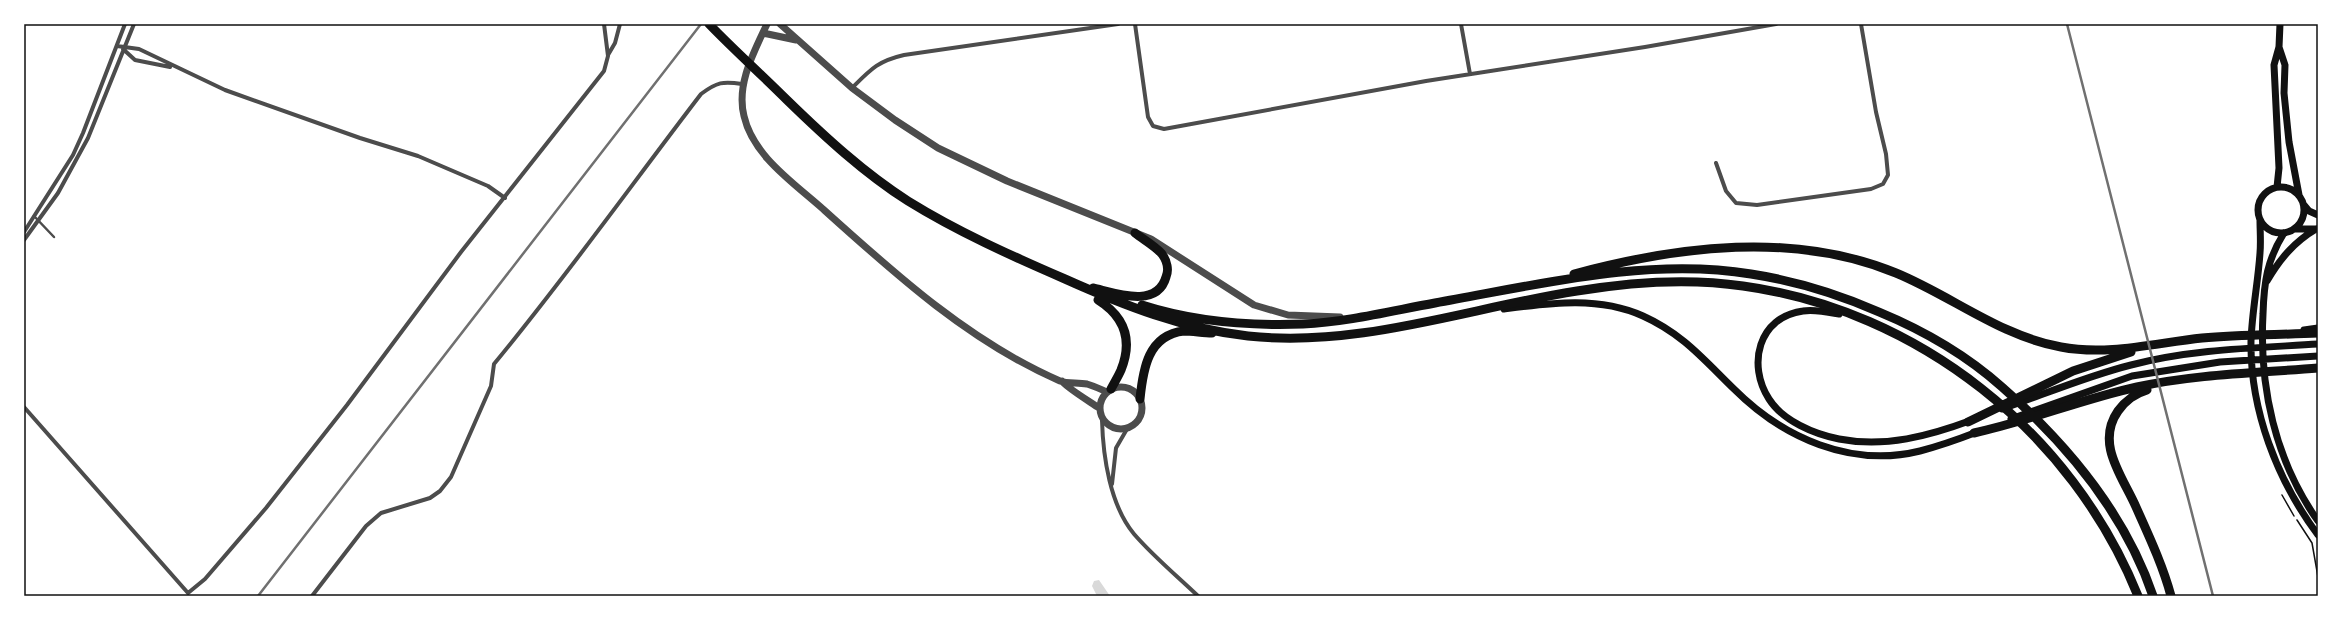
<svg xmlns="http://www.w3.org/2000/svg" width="2342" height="620" viewBox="0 0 2342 620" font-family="Signika,sans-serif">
<rect width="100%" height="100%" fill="#fff"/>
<path fill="#d9d9d9" d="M 1099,580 L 1110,596 L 1097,596 L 1092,586 L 1094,581 Z"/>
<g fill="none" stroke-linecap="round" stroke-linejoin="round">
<path stroke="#111" stroke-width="1.5" d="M 2282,495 L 2294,516
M 2297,520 L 2312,543 L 2318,577"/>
<path stroke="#4c4c4c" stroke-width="2.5" d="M 34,216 L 54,237"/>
<path stroke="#4c4c4c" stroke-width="4" d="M 1135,24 L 1148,117 L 1153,126 L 1164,129 L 1426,81 L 1645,47 L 1776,24
M 1461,24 L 1470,74
M 117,46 L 139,49 L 225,90 L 360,138 L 418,156 L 488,186 L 505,198
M 123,49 L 135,60 L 170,67
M 608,55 L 615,43 L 620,24
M 852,88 C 871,69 878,61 904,55 L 1118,24
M 1716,163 L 1726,191 L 1736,203 L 1757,205 L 1871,189 L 1883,184 L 1888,175 L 1886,154 L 1876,112 L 1861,24
M 24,232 L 73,155 L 83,133 L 125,24
M 24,240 L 58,193 L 88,138 L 134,24
M 24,407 L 188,593 L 205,579 L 266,508 L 347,405 L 461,252 L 604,71 L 608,56 L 604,24
M 1102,420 C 1103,457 1110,505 1134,534 C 1153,556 1177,576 1198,596
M 1112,484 L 1116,448 L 1127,429
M 312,596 L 366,526 L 381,513 L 430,498 L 440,491 L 451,477 L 491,386 L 494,364 C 566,277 632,184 701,94 C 717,82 723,81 742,84"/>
<path stroke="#4c4c4c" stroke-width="7" d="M 767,24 C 754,52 736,84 744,116 C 753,156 794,183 823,209 C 895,274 970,342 1060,381 C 1068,384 1078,382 1087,384 C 1094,386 1100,389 1107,392
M 780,24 L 852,88 L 895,120 L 938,148 L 1007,181 L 1151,239 L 1254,305 L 1288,315 L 1340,317
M 763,33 L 796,40
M 1062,381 C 1064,386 1092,403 1099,408
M1100 408a21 21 0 1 1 42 0a21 21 0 1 1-42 0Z"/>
<path stroke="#111" stroke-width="7" d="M 2279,47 L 2285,65 L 2284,93 L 2289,142 L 2299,195
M2258 210a23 23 0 1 1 46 0a23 23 0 1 1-46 0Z
M 2277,187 L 2279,168 L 2274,65 L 2279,47 L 2280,24
M 2304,205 L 2309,211 L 2318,215
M 2260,220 C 2260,231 2261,242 2260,253 C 2258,283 2252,311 2251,341 C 2250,410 2277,480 2318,535
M 2294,229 L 2316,229
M 2284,233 C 2267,260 2264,282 2263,314 C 2259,386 2275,461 2318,521
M 2267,281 C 2280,259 2294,242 2316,229
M 1504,309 C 1550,303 1599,296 1643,316 C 1683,334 1704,360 1734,389 C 1783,438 1851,468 1920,451 C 1939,446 1959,439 1977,432
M 1839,314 C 1828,312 1814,309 1803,311 C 1758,317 1747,365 1769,399 C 1783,421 1814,434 1839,439 C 1885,448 1929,436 1972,420
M 2304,330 L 2318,328
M 2002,409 C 2045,394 2087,376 2131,365 C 2192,349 2256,348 2318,344
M 2011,419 L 2132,376 L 2220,362 L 2318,356"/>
<path stroke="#111" stroke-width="9" d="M 709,24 C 734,50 761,74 787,100 C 824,136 864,173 908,201 C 958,232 1012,256 1065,279 C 1123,305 1184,329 1248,336 C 1360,348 1468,308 1577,291 C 1631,282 1689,278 1743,286 C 1918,310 2072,432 2138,596
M 1574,274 C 1678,246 1794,231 1896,273 C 1952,296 2000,336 2061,347 C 2108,356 2155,343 2202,338 C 2241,334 2280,335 2318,333
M 1093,288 C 1115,293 1157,309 1166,277 C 1169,270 1167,261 1162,254 C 1155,246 1144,240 1135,233
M 1098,300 C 1125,317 1133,340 1121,370 C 1118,377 1114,383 1111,389
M 1142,305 C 1192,321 1250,326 1303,324 C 1347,322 1391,311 1435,303 C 1537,285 1647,257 1751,274 C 1796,281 1838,294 1879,312 C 1925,331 1965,354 2002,387 C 2067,444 2125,513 2153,596
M 2147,390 C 2134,394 2126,400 2118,411 C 2095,444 2123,477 2136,507 C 2149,536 2163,566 2171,596
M 1140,399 C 1143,369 1148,335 1184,331 C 1193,331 1203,333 1212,333
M 1968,422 L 2073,371 L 2131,352
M 1974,433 C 2029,421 2082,399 2137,387 C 2196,374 2258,373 2318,368"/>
<path stroke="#707070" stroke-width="2.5" d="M 2067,24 L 2213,596
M 258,596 L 701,24"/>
</g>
<rect width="2342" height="620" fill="none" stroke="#ffffff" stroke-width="50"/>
<rect x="25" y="25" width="2292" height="570" fill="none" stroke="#111" stroke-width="1.5"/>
</svg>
